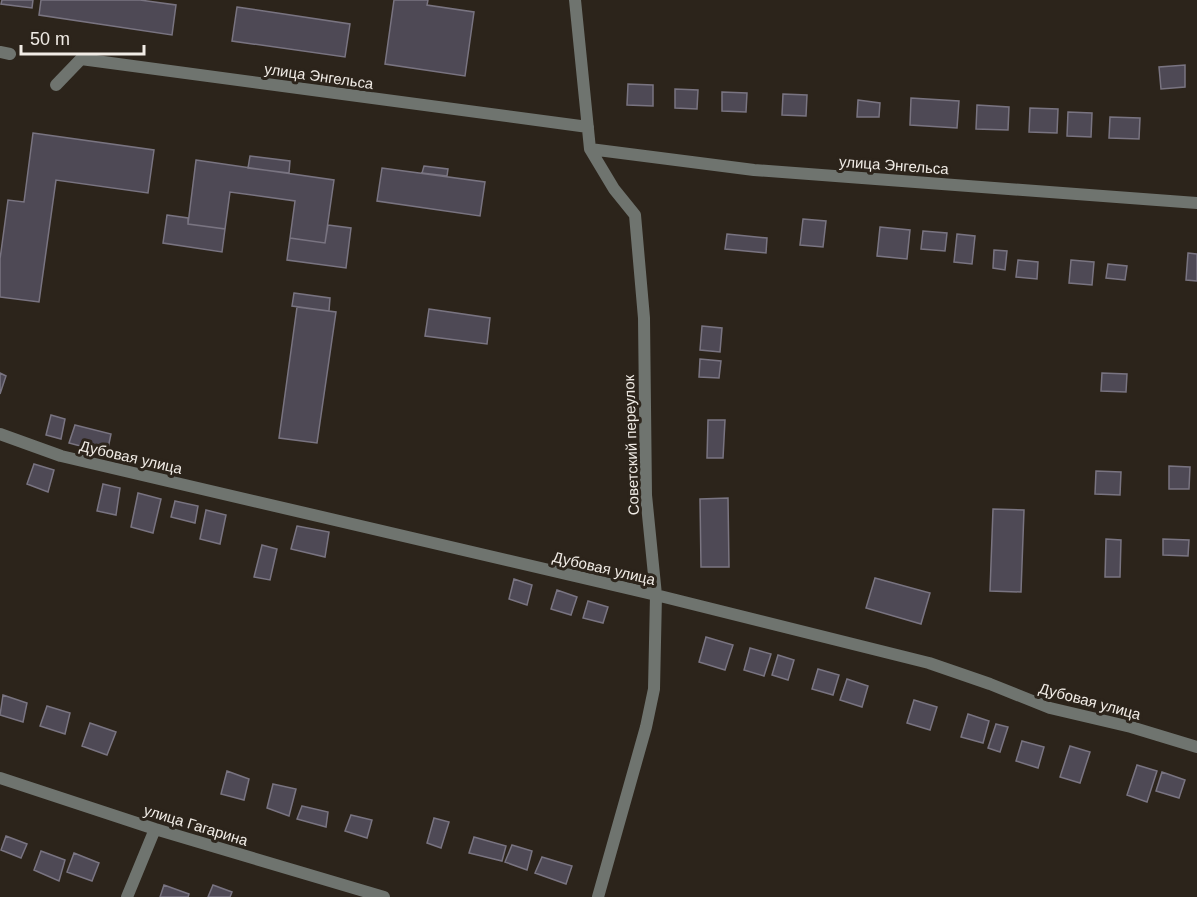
<svg xmlns="http://www.w3.org/2000/svg" width="1197" height="897" viewBox="0 0 1197 897" font-family="Arial,sans-serif">
<rect width="100%" height="100%" fill="#2c241b"/>
<path fill="#4e4955" stroke="#797481" stroke-width="1.5" d="M 2,0 L 33,0 L 32,8 L 1,4 Z
M 41,0 L 140,0 L 176,5 L 172,35 L 39,15 Z
M 394,0 L 428,0 L 427,5 L 474,12 L 465,76 L 385,64 Z
M 237,7 L 350,24 L 345,57 L 232,41 Z
M 1185,65 L 1185,87 L 1161,89 L 1159,67 Z
M 628,84 L 653,85 L 653,106 L 627,105 Z
M 675,89 L 698,90 L 697,109 L 675,108 Z
M 722,92 L 747,93 L 746,112 L 722,111 Z
M 783,94 L 807,95 L 806,116 L 782,115 Z
M 911,98 L 959,101 L 957,128 L 910,125 Z
M 858,100 L 880,103 L 879,117 L 857,117 Z
M 977,105 L 1009,107 L 1008,130 L 976,129 Z
M 1030,108 L 1058,109 L 1057,133 L 1029,132 Z
M 1068,112 L 1092,113 L 1091,137 L 1067,136 Z
M 1110,117 L 1140,118 L 1139,139 L 1109,138 Z
M 33,133 L 154,150 L 148,193 L 56,180 L 39,302 L 0,297 L 0,259 L 8,200 L 24,202 Z
M 250,156 L 290,161 L 289,173 L 248,168 Z
M 196,160 L 334,180 L 325,243 L 290,238 L 295,201 L 230,192 L 225,229 L 188,224 Z
M 424,166 L 448,169 L 447,176 L 422,173 Z
M 382,168 L 485,182 L 480,216 L 377,201 Z
M 167,215 L 188,218 L 188,224 L 225,229 L 222,252 L 163,243 Z
M 803,219 L 826,221 L 823,247 L 800,245 Z
M 328,225 L 351,228 L 346,268 L 287,260 L 290,238 L 325,243 Z
M 880,227 L 910,230 L 907,259 L 877,256 Z
M 923,231 L 947,233 L 945,251 L 921,249 Z
M 727,234 L 767,238 L 766,253 L 725,249 Z
M 957,234 L 975,236 L 972,264 L 954,262 Z
M 994,250 L 1007,251 L 1005,270 L 993,268 Z
M 1188,253 L 1197,254 L 1197,281 L 1186,280 Z
M 1018,260 L 1038,262 L 1037,279 L 1016,277 Z
M 1071,260 L 1094,262 L 1092,285 L 1069,283 Z
M 1108,264 L 1127,266 L 1125,280 L 1106,278 Z
M 294,293 L 330,298 L 329,311 L 292,306 Z
M 297,307 L 336,312 L 317,443 L 279,438 Z
M 429,309 L 490,318 L 487,344 L 425,336 Z
M 702,326 L 722,328 L 720,352 L 700,350 Z
M 700,359 L 721,361 L 719,378 L 699,377 Z
M 0,373 L 6,376 L 0,394 Z
M 1102,373 L 1127,374 L 1126,392 L 1101,391 Z
M 51,415 L 65,419 L 61,439 L 46,435 Z
M 708,420 L 725,420 L 723,458 L 707,458 Z
M 75,425 L 111,434 L 107,453 L 69,443 Z
M 34,464 L 54,470 L 48,492 L 27,484 Z
M 1169,466 L 1190,467 L 1189,489 L 1169,489 Z
M 1096,471 L 1121,472 L 1120,495 L 1095,494 Z
M 103,484 L 120,488 L 116,515 L 97,511 Z
M 138,493 L 161,499 L 153,533 L 131,527 Z
M 728,498 L 729,567 L 701,567 L 700,499 Z
M 175,501 L 198,506 L 195,523 L 171,517 Z
M 993,509 L 1024,510 L 1021,592 L 990,591 Z
M 206,510 L 226,515 L 220,544 L 200,539 Z
M 297,526 L 329,532 L 325,557 L 291,549 Z
M 1106,539 L 1121,540 L 1120,577 L 1105,577 Z
M 1163,539 L 1189,540 L 1188,556 L 1163,555 Z
M 262,545 L 277,549 L 270,580 L 254,577 Z
M 875,578 L 930,593 L 921,624 L 866,608 Z
M 514,579 L 532,585 L 527,605 L 509,599 Z
M 557,590 L 577,597 L 571,615 L 551,609 Z
M 588,601 L 608,607 L 603,623 L 583,618 Z
M 706,637 L 733,645 L 725,670 L 699,662 Z
M 750,648 L 771,654 L 764,676 L 744,670 Z
M 778,655 L 794,660 L 788,680 L 772,675 Z
M 818,669 L 839,675 L 833,695 L 812,689 Z
M 847,679 L 868,686 L 862,707 L 840,700 Z
M 3,695 L 27,703 L 23,722 L 0,715 Z
M 914,700 L 937,707 L 930,730 L 907,723 Z
M 47,706 L 70,713 L 65,734 L 40,726 Z
M 968,714 L 989,721 L 983,743 L 961,737 Z
M 90,723 L 116,732 L 107,755 L 82,746 Z
M 996,724 L 1008,727 L 1000,752 L 988,748 Z
M 1022,741 L 1044,747 L 1038,768 L 1016,761 Z
M 1070,746 L 1090,752 L 1080,783 L 1060,777 Z
M 1137,765 L 1157,771 L 1147,802 L 1127,795 Z
M 227,771 L 249,779 L 244,800 L 221,794 Z
M 1162,772 L 1185,780 L 1179,798 L 1156,791 Z
M 273,784 L 296,789 L 289,816 L 267,808 Z
M 302,806 L 328,812 L 326,827 L 297,819 Z
M 351,815 L 372,820 L 367,838 L 345,831 Z
M 434,818 L 449,822 L 441,848 L 427,843 Z
M 6,836 L 27,844 L 21,858 L 1,850 Z
M 474,837 L 506,846 L 502,861 L 469,853 Z
M 512,845 L 532,851 L 527,870 L 505,862 Z
M 41,851 L 65,860 L 59,881 L 34,870 Z
M 74,853 L 99,863 L 92,881 L 67,872 Z
M 542,857 L 572,866 L 566,884 L 535,873 Z
M 164,885 L 189,894 L 188,897 L 160,897 Z
M 213,885 L 232,892 L 230,897 L 208,897 Z"/>
<g fill="none" stroke-linecap="round" stroke-linejoin="round">
<path stroke="#6f746f" stroke-width="12" d="M 575,0 L 590,149 L 614,189 L 635,215 L 644,318 L 646,495 L 656,595 L 654,689 L 646,727 L 598,897
M 0,52 L 10,54
M 56,85 L 81,59 L 588,127
M 590,149 L 754,170 L 1197,203
M 0,434 L 61,456 L 656,595 L 929,663 L 990,684 L 1050,708 L 1131,727 L 1197,747
M 0,778 L 155,829 L 384,897
M 127,897 L 155,829"/>
</g>
<g text-anchor="middle" dominant-baseline="central" stroke-width="6" stroke-linejoin="round" paint-order="stroke">
<g font-size="15" fill="#f1ece6" stroke="#2c241b">
<text transform="translate(319 76) rotate(8)">улица Энгельса</text>
<text transform="translate(894 165) rotate(4)">улица Энгельса</text>
<text transform="translate(631 445) rotate(-92)">Советский переулок</text>
<text transform="translate(131 457) rotate(13)">Дубовая улица</text>
<text transform="translate(604 568) rotate(13)">Дубовая улица</text>
<text transform="translate(1090 701) rotate(15)">Дубовая улица</text>
<text transform="translate(196 825) rotate(17)">улица Гагарина</text>
</g>
</g>
<path d="M21 45v9h123v-9" fill="none" stroke="#f1ece6" stroke-width="3"/>
<text x="30" y="45" font-size="18" fill="#f1ece6" stroke="#2c241b" stroke-width="4.5" paint-order="stroke">50 m</text>
</svg>
